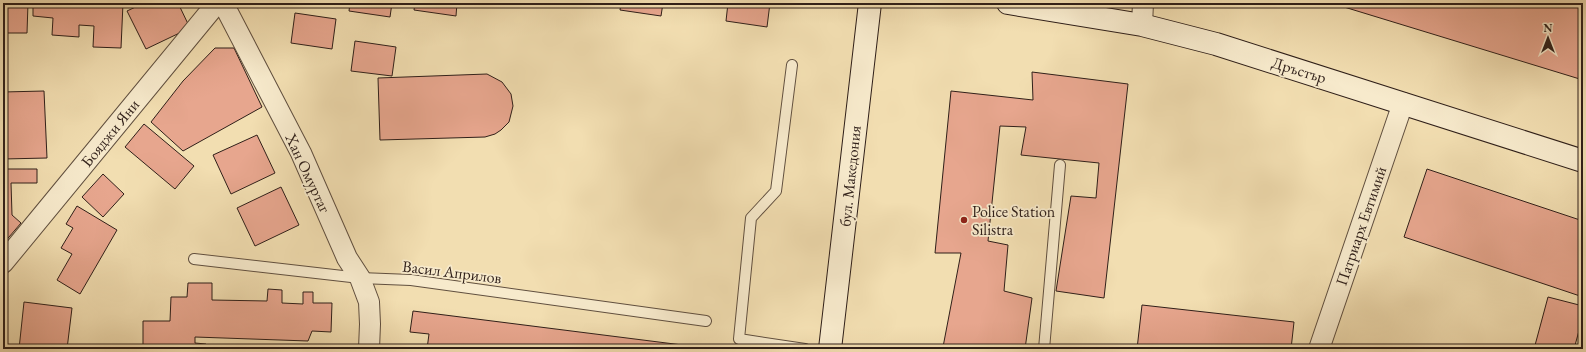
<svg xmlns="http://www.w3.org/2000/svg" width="1586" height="352" viewBox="0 0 1586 352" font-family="'EB Garamond',serif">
<rect width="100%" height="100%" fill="#f2deb1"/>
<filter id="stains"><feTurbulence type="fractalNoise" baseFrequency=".005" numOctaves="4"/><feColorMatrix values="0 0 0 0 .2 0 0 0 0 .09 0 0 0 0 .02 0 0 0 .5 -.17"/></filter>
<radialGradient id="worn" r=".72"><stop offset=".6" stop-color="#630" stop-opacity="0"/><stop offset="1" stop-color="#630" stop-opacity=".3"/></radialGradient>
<path fill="#e7a68e" stroke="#2f1f19" d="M 3,3 L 28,3 L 27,33 L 3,33 Z
M 33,3 L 123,3 L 121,48 L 93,47 L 94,26 L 79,25 L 79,37 L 52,35 L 53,18 L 33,16 Z
M 144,3 L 178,3 L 190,28 L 146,49 L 127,11 Z
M 350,3 L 392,3 L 390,17 L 349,11 Z
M 415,3 L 457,3 L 456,16 L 414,10 Z
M 621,3 L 663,3 L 661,16 L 620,10 Z
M 728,3 L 770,3 L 767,27 L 726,21 Z
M 1331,3 L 1583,3 L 1583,80 Z
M 295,13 L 336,19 L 332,49 L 291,43 Z
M 355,41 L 396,47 L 392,76 L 351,71 Z
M 215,48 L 234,48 L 262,107 L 183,151 L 151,122 L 183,81 Z
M 1032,72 L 1128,84 L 1104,298 L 1056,291 L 1071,196 L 1096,198 L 1099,163 L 1021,155 L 1026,127 L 1000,126 L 988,241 L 1008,245 L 1004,291 L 1032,298 L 1025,349 L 956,349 L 943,347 L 961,253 L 935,253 L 951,91 L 1033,100 Z
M 487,74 L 502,82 L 511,94 L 513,106 L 509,122 L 501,130 L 495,134 L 485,137 L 380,140 L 378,78 Z
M 44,91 L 47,158 L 3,159 L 3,92 Z
M 144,124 L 194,166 L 175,189 L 125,147 Z
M 257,135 L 275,173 L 231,194 L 213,155 Z
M 3,169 L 37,169 L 37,183 L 11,183 L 12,215 L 21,223 L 3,244 Z
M 1427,169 L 1583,221 L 1583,297 L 1404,237 Z
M 103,174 L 124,194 L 103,217 L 82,197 Z
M 281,187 L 299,225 L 255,246 L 237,208 Z
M 77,206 L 117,230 L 80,294 L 57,280 L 72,254 L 61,248 L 73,228 L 66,224 Z
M 188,283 L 212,283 L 212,300 L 267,301 L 268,289 L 282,290 L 282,303 L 303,304 L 303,292 L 313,292 L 313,303 L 332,303 L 331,332 L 312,331 L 308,341 L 195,337 L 195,343 L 206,344 L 206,349 L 143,349 L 143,321 L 170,321 L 171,297 L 187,297 Z
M 1548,297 L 1583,306 L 1583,316 L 1574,349 L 1534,349 Z
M 24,302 L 72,308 L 67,349 L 19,349 Z
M 1142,305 L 1294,322 L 1291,349 L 1137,349 Z
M 413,311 L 714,349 L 427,349 L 429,334 L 410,332 Z"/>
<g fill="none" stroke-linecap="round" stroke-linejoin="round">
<g stroke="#604f3f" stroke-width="12">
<path id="lane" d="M 792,65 L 776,191 L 751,218 L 739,339 L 805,349
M 194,259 L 360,278 L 411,280 L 706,321
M 1044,349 L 1060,165"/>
</g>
<g stroke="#604f3f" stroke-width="22">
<path id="street" d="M 223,3 L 301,153 L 347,258 L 360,278 L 369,302 L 370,324 L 369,349
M 1142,25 L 1143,3
M 3,263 L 217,3
M 1319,349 L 1403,103"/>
</g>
<g stroke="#2f1f19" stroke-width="24">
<path id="secondary" d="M 1008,3 L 1142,25 L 1216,44 L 1583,161
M 830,349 L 870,3"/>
</g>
<use href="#lane" stroke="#f7eacc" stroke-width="10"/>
<use href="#street" stroke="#f7eacc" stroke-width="20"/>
<use href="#secondary" stroke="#f7eacc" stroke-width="22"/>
</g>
<circle fill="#8f2418" stroke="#f7eacc" stroke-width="1.5" cx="964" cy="220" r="4"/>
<g text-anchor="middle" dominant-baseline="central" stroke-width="3.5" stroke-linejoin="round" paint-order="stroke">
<g font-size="16" fill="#2f1f19" stroke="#f7eacc">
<text transform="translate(1299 70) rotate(17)">Дръстър</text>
<text transform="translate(110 133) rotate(-51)">Бояджи Яни</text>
<text transform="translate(308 173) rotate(65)">Хан Омуртаг</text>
<text transform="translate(850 176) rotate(-84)">бул. Македония</text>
<text transform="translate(1361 226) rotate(-71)">Патриарх Евтимий</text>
<text transform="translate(452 272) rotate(7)">Васил Априлов</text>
</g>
<g font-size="16" fill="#2f1f19" stroke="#f7eacc" text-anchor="start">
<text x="972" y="211">Police Station<tspan x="972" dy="18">Silistra</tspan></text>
</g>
</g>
<rect width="1586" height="352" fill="none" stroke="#f2deb1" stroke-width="16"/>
<rect x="4" y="4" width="1578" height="344" fill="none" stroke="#2f1f19" stroke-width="2"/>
<rect x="8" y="8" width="1570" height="336" fill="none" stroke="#2f1f19"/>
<g transform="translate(1548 38)" stroke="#f7eacc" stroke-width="3" paint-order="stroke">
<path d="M0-3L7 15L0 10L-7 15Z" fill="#2f1f19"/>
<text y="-6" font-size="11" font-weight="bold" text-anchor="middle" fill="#2f1f19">N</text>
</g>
<rect width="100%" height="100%" filter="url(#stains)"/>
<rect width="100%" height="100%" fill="url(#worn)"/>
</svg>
